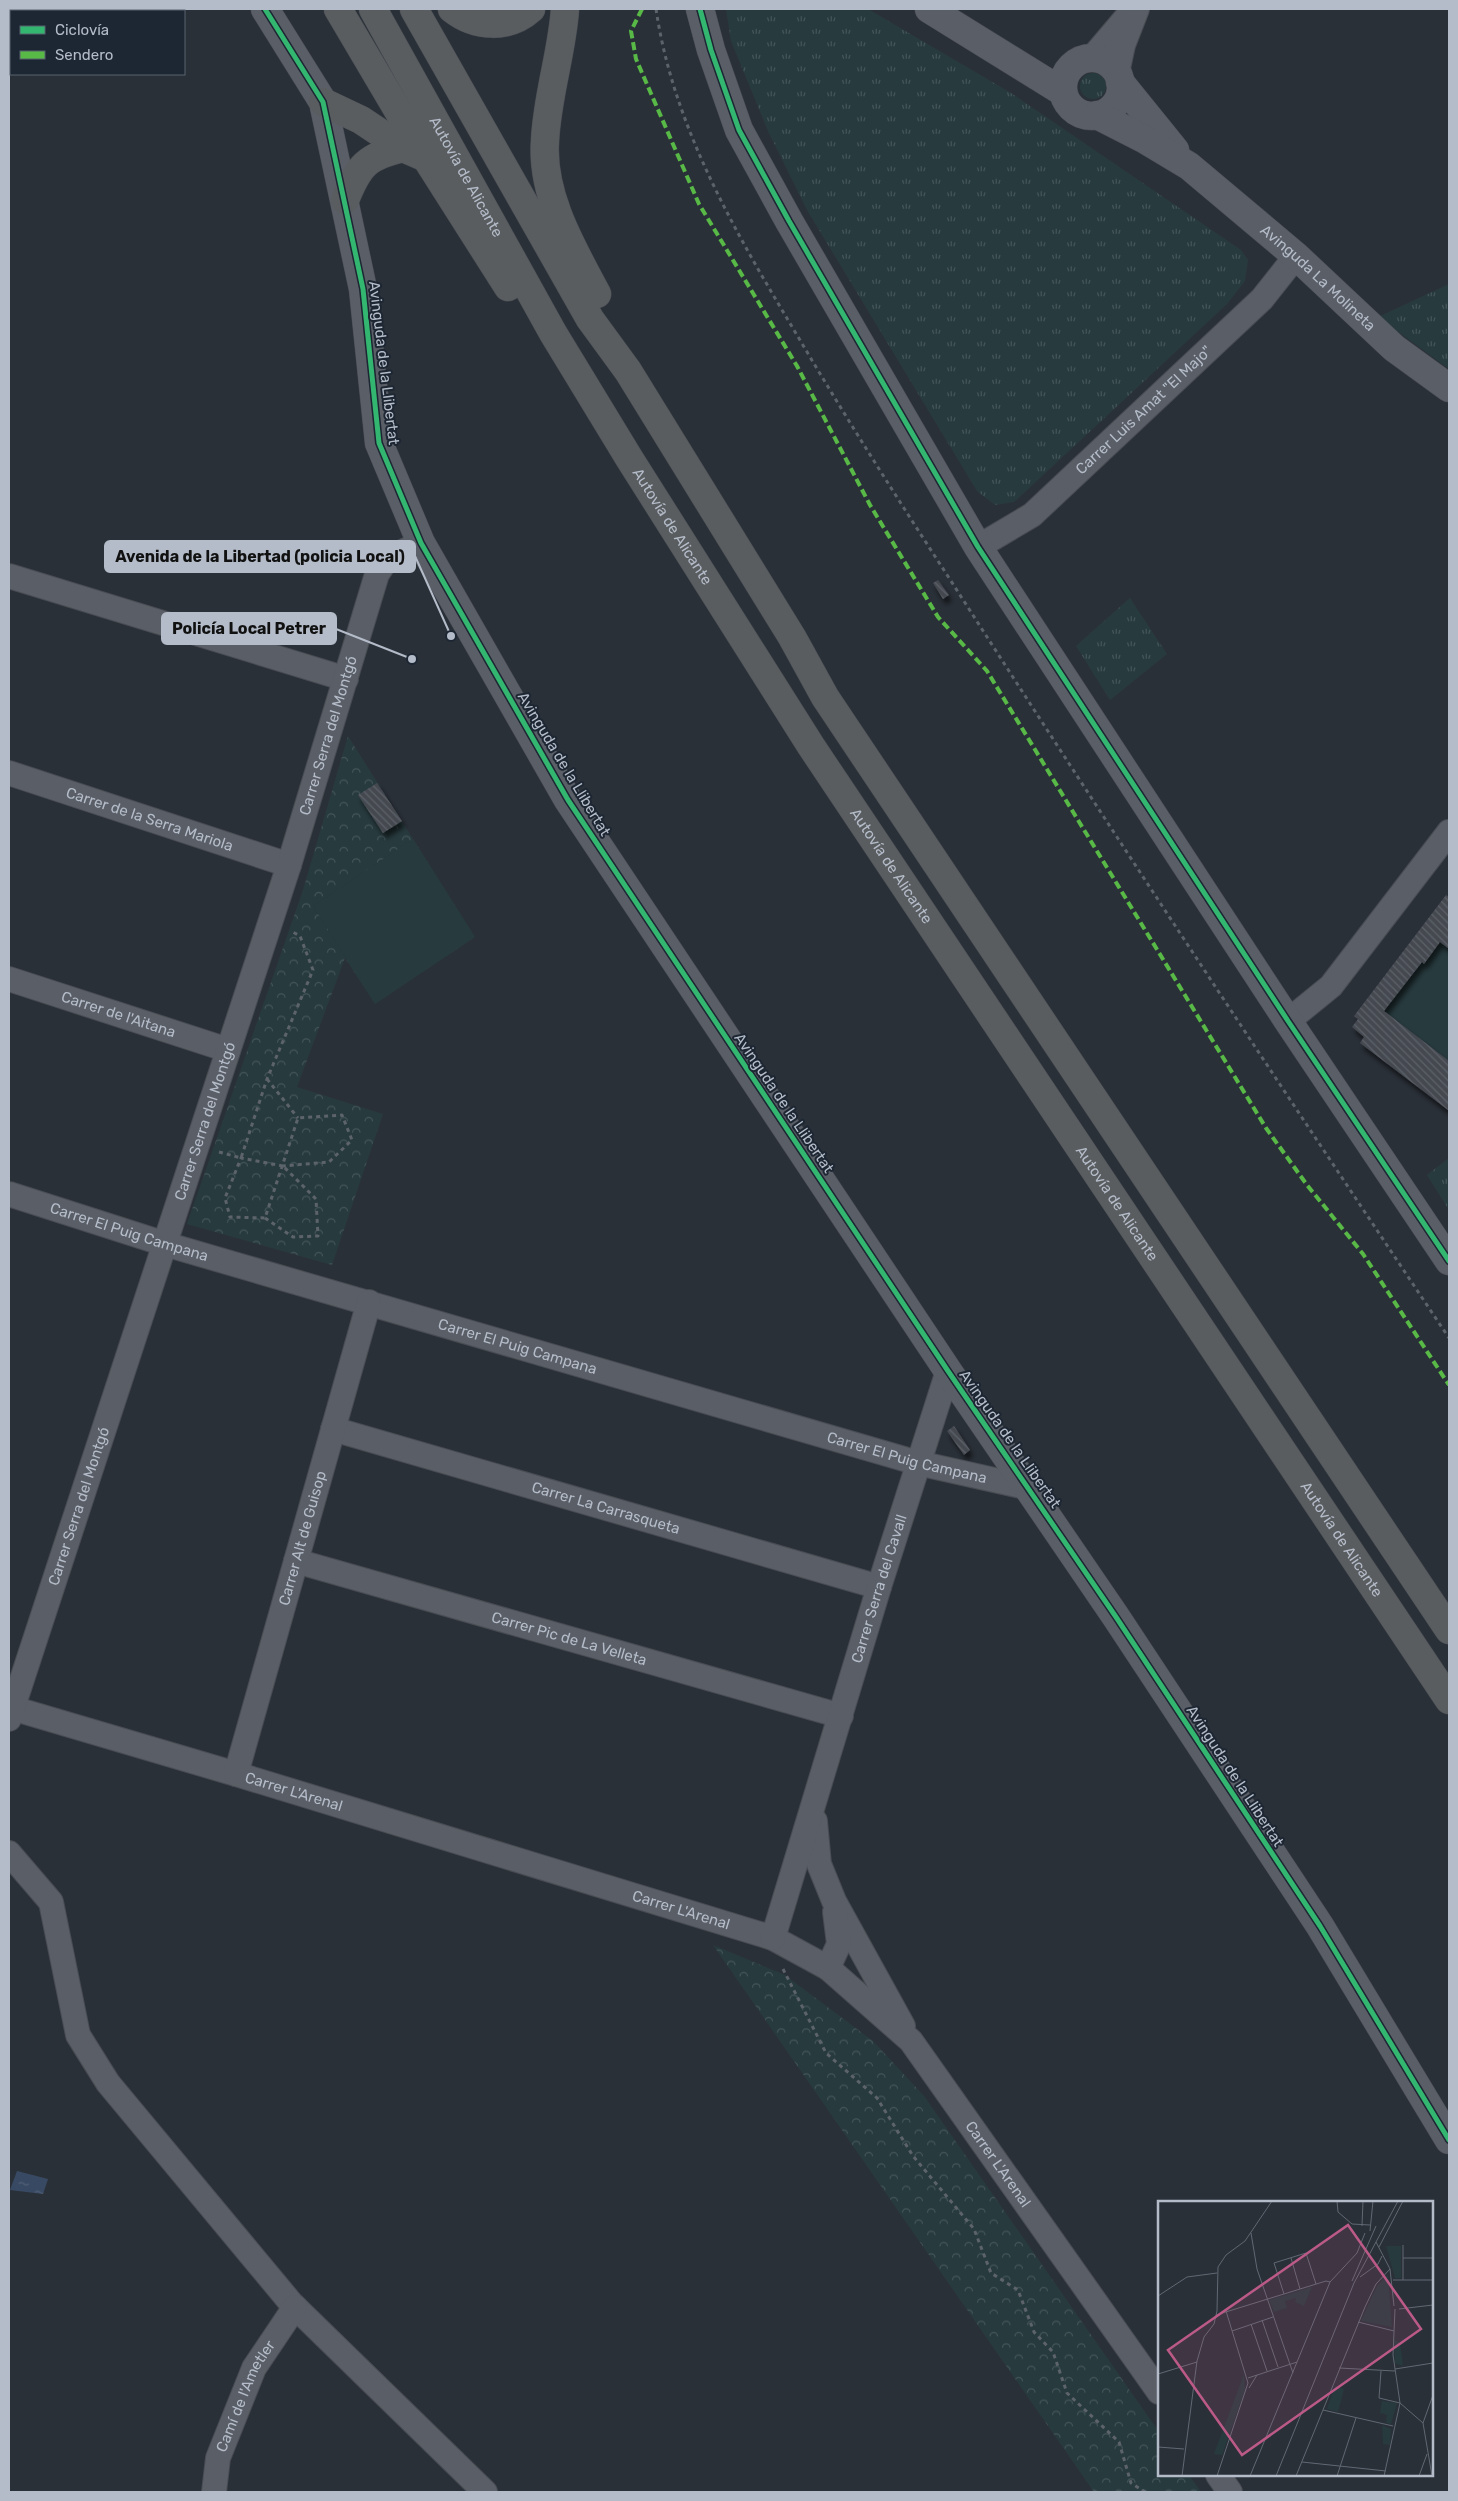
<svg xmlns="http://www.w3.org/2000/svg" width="1458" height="2501" viewBox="0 0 1458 2501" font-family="Rubik,sans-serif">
<defs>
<pattern id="grass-tufts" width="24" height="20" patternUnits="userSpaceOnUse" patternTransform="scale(1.25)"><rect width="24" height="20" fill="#273a3e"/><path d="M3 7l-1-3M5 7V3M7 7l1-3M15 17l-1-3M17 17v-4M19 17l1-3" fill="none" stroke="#445559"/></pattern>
<pattern id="park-crowns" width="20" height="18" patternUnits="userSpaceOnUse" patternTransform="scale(1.25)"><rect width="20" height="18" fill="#273a3e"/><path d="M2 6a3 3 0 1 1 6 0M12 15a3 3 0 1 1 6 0" fill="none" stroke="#445559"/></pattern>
<pattern id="water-ripples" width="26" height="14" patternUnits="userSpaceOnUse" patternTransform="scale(1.25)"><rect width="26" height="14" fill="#384963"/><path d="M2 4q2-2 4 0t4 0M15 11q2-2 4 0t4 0" fill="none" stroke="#526178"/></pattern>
<pattern id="building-back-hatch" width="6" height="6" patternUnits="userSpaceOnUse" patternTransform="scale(1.25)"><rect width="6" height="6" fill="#444950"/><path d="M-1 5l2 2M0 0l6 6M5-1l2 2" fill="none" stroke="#5d6168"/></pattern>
<filter id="shadow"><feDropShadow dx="3" dy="5.5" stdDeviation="2.5" flood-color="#0009"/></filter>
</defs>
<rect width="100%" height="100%" fill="#2a3038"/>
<path fill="url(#grass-tufts)" d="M 726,9 L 868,9 L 1011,93 L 1241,250 L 1248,260 L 1245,281 L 1227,304 L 1014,502 L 995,505 L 977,491 L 807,210 L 768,131 L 731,41 Z
M1080 86a13 13 0 1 1 26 0a13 13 0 1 1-26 0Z
M 1449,284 L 1449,369 L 1378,317 Z
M 1130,598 L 1167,654 L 1110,700 L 1076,646 Z
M 1449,1158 L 1449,1210 L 1427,1175 Z"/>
<path fill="url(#park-crowns)" d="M 348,736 L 475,937 L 375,1004 L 345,958 L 297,1087 L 383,1114 L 332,1265 L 187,1224 L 303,890 Z
M 713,1945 L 785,1975 L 873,2041 L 924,2096 L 1159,2432 L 1159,2475 L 1189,2475 L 1201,2492 L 1094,2492 Z"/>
<path fill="#273a3e" d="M 413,839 L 475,937 L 375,1004 L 313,906 Z
M 1440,942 L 1449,949 L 1449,1061 L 1384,1011 L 1422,962 L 1424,964 Z"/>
<path fill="url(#water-ripples)" d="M 17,2171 L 48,2179 L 43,2194 L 10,2190 Z"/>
<path fill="url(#building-back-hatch)" filter="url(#shadow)" d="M 938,580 L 949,595 L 943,599 L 933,583 Z
M 377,783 L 402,821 L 383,833 L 358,795 Z
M 1446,895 L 1449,897 L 1449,949 L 1440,942 L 1424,964 L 1422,962 L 1384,1011 L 1449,1061 L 1448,1110 L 1360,1043 L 1364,1037 L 1352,1027 L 1358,1019 L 1354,1016 Z
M 954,1426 L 970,1450 L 964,1455 L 947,1431 Z"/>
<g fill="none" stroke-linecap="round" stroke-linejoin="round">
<g stroke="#484c53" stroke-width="26">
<g id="minor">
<path d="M 1092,58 L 1126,18"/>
<path d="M 1117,73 L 1123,45 L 1137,9"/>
<path id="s1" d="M 978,547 L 1032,515 L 1262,299 L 1296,256"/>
<path d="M 9,576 L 346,679"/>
<path id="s2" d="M 9,773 L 289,865"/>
<path id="s3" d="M 9,979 L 228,1050"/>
<path d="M 1288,1021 L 1331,986 L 1449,832"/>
<path id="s4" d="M 9,1194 L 165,1244 L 918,1463 L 1030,1488"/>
<path id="s5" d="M 333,1429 L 879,1587"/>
<path id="s6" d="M 296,1561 L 841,1716"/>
<path id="s7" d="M 12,1708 L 236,1774 L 773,1938 L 828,1968 L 911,2041 L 1159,2392"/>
<path id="s8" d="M 9,1719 L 289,865 L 377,574 L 387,559 L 421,543"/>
<path id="s9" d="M 236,1774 L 369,1302"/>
<path d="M 815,1821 L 819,1864 L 834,1901 L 903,2026"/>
<path d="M 9,1853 L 51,1902 L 78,2035 L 108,2083 L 291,2303 L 485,2492"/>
<path id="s10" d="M 773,1938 L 879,1587 L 948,1371"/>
<path d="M 828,1968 L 839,1944 L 835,1912"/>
<path d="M 1218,2475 L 1230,2492"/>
<path id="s11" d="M 214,2492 L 218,2458 L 254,2368 L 295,2307"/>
</g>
</g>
<g stroke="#484c53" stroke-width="29">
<g id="tertiary">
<path d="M 265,9 L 323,102 L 363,289 L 379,443 L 421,543 L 568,800 L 948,1371 L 1116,1617 L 1320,1926 L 1449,2140"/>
<path d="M 700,9 L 711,50 L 739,130 L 789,221 L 978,547 L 1288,1021 L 1449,1261"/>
<path d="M 929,9 L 1063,92"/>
<circle cx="1092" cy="87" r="29"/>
<path d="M 1120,82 L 1175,150"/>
<path id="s12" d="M 1097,115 L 1144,139 L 1189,166 L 1296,256 L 1394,348 L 1449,388"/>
</g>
</g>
<g stroke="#474c53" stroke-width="29">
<g id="motorway">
<path d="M 338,9 L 426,158 L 508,287"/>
<path id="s13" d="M 373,9 L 553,333 L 629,458 L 811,746 L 1449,1700"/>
<path d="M 414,9 L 590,319 L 628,371 L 792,637 L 825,697 L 1449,1630"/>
<path d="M 452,9 C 476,28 509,29 531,9"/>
<path d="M 565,9 C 562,53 547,96 545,141 C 541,195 572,247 597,294"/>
<path d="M 323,102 L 361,120 L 403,148 L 426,158"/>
<path d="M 345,200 C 359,165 366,157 403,148"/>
</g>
</g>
<path stroke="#5d636a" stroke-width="3" stroke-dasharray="4 4" stroke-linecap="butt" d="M 656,9 C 673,125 734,230 794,330 C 844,415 897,498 951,581 C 1114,835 1281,1087 1449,1338
M 267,1079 L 298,1118
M 219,1152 L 241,1158 L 267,1079 L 313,970 L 300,936 L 291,931
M 283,1166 L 241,1158 L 225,1198 L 230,1217 L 265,1218 L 298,1118 L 342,1115 L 352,1140 L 329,1162 L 283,1166
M 265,1218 L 293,1237 L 318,1236 L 316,1199 L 283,1166
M 783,1969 L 826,2053 L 877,2098 L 913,2156 L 974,2229 L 991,2273 L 1018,2290 L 1034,2332 L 1053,2352 L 1067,2393 L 1119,2442 L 1131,2483 L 1145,2492"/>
<use href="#minor" stroke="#5a5e66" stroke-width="24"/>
<use href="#tertiary" stroke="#5a5e66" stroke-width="28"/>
<use href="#motorway" stroke="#5a5d60" stroke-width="28"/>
<path stroke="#58b947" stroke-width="4" stroke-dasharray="8 4" stroke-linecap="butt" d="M 642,9 L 631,31 L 636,59 L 699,204 L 797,366 L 870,505 L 938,617 L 987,671 L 1266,1128 L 1307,1185 L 1363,1254 L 1449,1385"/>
<g stroke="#1d2633" stroke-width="8">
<path id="cycleway" d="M 265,9 L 323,102 L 363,289 L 379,443 L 421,543 L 568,800 L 948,1371 L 1116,1617 L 1320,1926 L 1449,2140
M 700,9 L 711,50 L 739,130 L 789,221 L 978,547 L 1288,1021 L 1449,1261"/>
</g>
<use href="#cycleway" stroke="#33b770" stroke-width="5"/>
</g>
<g text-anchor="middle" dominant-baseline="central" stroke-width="4" stroke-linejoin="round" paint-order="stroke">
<g font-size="15" fill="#b4bcc9" stroke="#1d2633">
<text stroke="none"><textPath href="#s13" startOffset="192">Autovía de Alicante</textPath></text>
<text stroke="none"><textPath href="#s12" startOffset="276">Avinguda La Molineta</textPath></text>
<text transform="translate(384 363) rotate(83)">Avinguda de la Llibertat</text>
<text stroke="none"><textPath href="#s1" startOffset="216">Carrer Luis Amat "El Majo"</textPath></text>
<text stroke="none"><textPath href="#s13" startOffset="598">Autovía de Alicante</textPath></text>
<text stroke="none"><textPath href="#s8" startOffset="1034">Carrer Serra del Montgó</textPath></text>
<text transform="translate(564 764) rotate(59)">Avinguda de la Llibertat</text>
<text stroke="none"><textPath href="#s2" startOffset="148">Carrer de la Serra Mariola</textPath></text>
<text stroke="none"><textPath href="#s13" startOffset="1002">Autovía de Alicante</textPath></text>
<text stroke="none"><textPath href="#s3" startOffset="115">Carrer de l'Aitana</textPath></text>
<text transform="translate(784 1103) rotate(56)">Avinguda de la Llibertat</text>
<text stroke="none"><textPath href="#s8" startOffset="629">Carrer Serra del Montgó</textPath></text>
<text stroke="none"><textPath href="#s13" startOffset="1408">Autovía de Alicante</textPath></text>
<text stroke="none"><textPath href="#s4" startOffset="126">Carrer El Puig Campana</textPath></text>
<text stroke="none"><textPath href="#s4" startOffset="531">Carrer El Puig Campana</textPath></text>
<text transform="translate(1010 1439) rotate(55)">Avinguda de la Llibertat</text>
<text stroke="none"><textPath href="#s4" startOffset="936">Carrer El Puig Campana</textPath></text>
<text stroke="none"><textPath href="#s8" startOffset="224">Carrer Serra del Montgó</textPath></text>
<text stroke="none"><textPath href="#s5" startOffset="284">Carrer La Carrasqueta</textPath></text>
<text stroke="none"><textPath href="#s9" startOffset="245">Carrer Alt de Guisop</textPath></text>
<text stroke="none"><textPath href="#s13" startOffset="1812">Autovía de Alicante</textPath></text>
<text stroke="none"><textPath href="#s10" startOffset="365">Carrer Serra del Cavall</textPath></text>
<text stroke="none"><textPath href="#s6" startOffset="284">Carrer Pic de La Velleta</textPath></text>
<text transform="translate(1235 1776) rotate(57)">Avinguda de la Llibertat</text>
<text stroke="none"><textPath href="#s7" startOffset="294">Carrer L'Arenal</textPath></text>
<text stroke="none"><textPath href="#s7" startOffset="699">Carrer L'Arenal</textPath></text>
<text stroke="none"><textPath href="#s7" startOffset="1119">Carrer L'Arenal</textPath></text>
<text stroke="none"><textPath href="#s11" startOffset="102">Camí de l'Ametler</textPath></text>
</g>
</g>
<g transform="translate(1158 2201)">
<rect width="275" height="275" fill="#2a3038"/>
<path d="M 230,74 L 234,126 L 203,120 L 219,85 ZM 236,138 L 242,142 L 245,165 L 237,162 ZM 177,185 L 186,188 L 180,211 L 169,208 Z" fill="#273a3e"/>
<path d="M 228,45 L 243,45 L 243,77 L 237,77 ZM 154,86 L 146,105 L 137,101 L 138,97 L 127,100 L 129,107 L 116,111 L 111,99 ZM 86,173 L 87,189 L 64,254 L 56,253 ZM 224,200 L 239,202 L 233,223 L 228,222 L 229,214 L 222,212 ZM 224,224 L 233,228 L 232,244 L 225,243 Z" fill="#273a3e"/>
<path fill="none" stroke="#616872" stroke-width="1" d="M 179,0 L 180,11 L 194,23 L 212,24M 204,25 L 205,0M 212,30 L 215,0M 93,32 L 99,68 L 135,172M 218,41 L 232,68 L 236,105M 221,46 L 245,0M 133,57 L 142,88M 245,57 L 275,57M 202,76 L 220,63 L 224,55M 235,79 L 275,79M 245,79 L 245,44M 194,80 L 218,25M 126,93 L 116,62 L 148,52 L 158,83M 0,95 L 29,76 L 59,72M 241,108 L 275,104M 58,114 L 168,80 L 172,81M 104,119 L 120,166M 200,121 L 236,130M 93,123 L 109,170M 74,130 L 115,116M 181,167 L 237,170M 237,168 L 275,162M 223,170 L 221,197 L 242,202 L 265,222M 0,173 L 39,161M 90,177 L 139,161M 91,187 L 99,174M 165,209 L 235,225M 0,246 L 26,248M 144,261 L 228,270M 24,275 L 39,160 L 46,136 L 56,123 L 59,110 L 60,66 L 68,54 L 87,40 L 114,0M 59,275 L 90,182 L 68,110M 92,275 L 172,81 L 199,52 L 207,32M 118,275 L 196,82 L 240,0M 138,275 L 207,106 L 218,83 L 232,68M 179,275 L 198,217M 226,275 L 242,202 L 235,154 L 237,108M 261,275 L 269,253M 274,275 L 265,222 L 275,194"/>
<path fill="#bc5a87" fill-opacity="0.15" stroke="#bc5a87" stroke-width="2.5" d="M 190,24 L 263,128 L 84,254 L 10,149 Z"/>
<rect width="275" height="275" fill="none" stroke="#b4bcc9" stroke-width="2.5"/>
</g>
<path fill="none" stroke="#b4bcc9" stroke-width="2" d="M451 636L415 556M412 659L336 629"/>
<g fill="#b4bcc9" stroke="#1d2633" stroke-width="2">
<circle cx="451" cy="636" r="5"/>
<circle cx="412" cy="659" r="5"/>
</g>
<g fill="#b4bcc9" stroke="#b4bcc9" stroke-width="2">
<rect x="105" y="541" width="310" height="31" rx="5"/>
<rect x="162" y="613" width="174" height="31" rx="5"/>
</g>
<g font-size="16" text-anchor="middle" font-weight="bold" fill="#111">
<text x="260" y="562">Avenida de la Libertad (policia Local)</text>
<text x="249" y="634">Policía Local Petrer</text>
</g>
<rect width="1458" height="2501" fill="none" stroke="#b4bcc9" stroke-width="20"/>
<rect x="10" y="10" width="175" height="65" fill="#1d2633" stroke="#59626f"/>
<rect x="20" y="26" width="25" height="8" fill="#33b770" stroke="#59626f"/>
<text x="55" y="35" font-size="15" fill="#b4bcc9">Ciclovía</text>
<rect x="20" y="51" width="25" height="8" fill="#58b947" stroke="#59626f"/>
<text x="55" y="60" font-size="15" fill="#b4bcc9">Sendero</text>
</svg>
